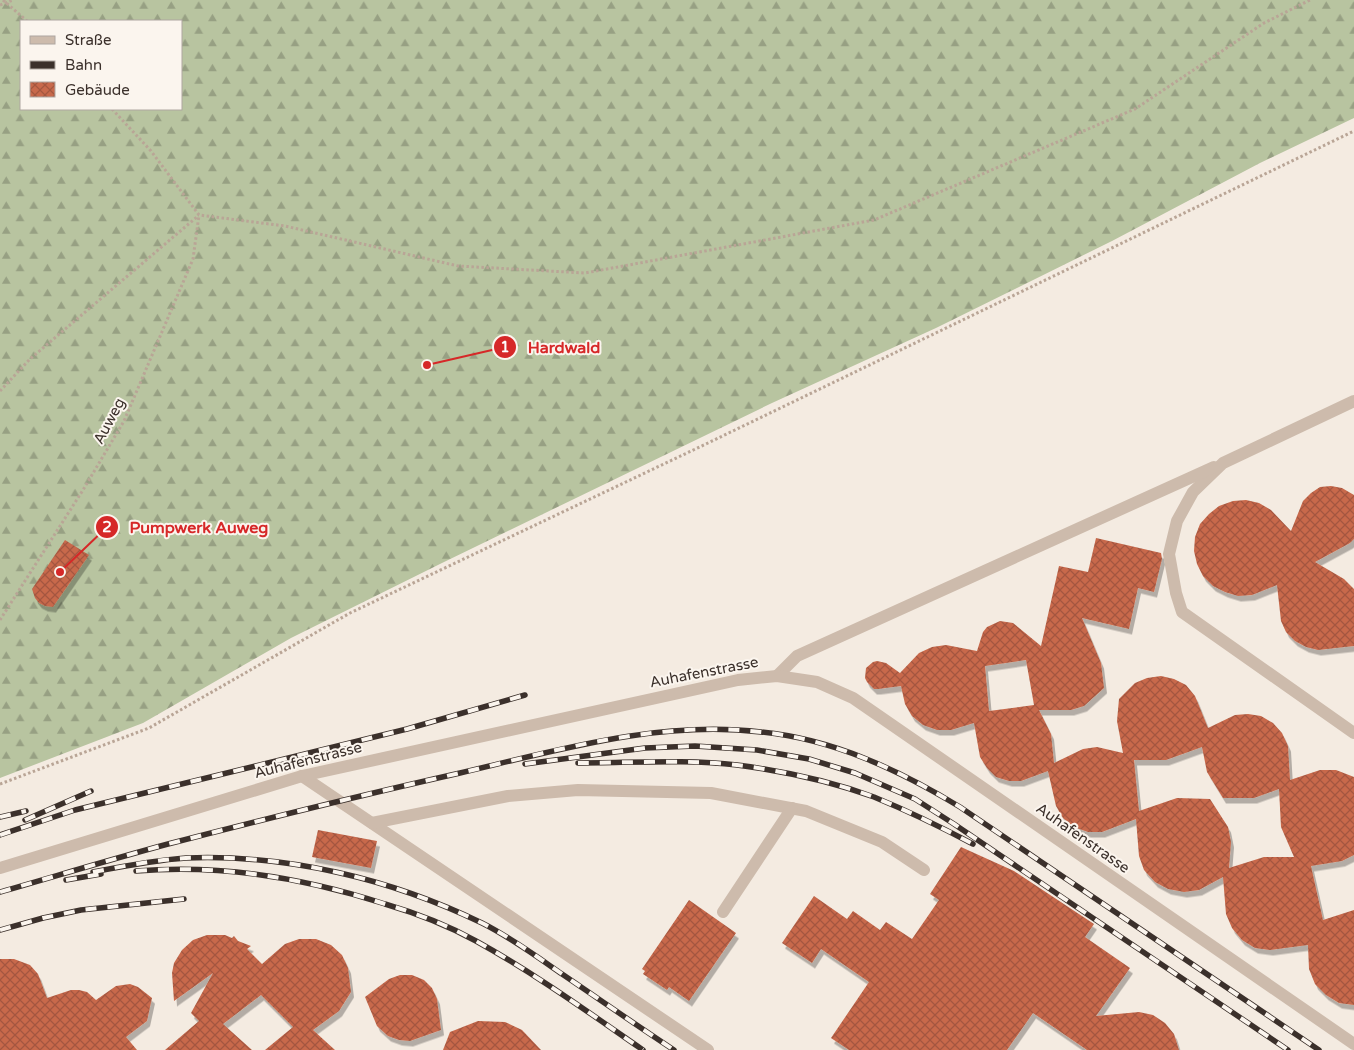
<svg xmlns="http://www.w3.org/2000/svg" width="1354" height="1050" viewBox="0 0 1354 1050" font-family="'Varela Round',sans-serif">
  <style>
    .forest { fill: url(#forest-firs); fill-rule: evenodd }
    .building { fill: url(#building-cross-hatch); fill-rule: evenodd; filter: url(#shadow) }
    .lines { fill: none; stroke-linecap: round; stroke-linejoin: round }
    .path { stroke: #b9a596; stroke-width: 3; stroke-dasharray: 2.5 2.5; stroke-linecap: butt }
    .lane { stroke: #cdbbac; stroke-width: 12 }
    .street { stroke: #cdbbac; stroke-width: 12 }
    .rail-casing { stroke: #3b302b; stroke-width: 5.5 }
    .rail { stroke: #fbf5ee; stroke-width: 4; stroke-dasharray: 11; stroke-linecap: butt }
    .labels { text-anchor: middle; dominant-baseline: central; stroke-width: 4; stroke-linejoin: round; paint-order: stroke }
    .street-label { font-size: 15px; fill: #3b302b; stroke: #fbf5ee }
    .leader { fill: none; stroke: #d62828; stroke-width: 2 }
    .callout-dot { fill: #d62828; stroke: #fbf5ee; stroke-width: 2 }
    .mark-label { font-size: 15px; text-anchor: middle; font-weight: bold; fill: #fff }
    .callout-label { font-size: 16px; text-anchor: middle; font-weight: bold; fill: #d62828; stroke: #fbf5ee; stroke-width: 4; stroke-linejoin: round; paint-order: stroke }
  </style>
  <defs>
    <pattern id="forest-firs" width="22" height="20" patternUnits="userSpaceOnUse" patternTransform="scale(1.25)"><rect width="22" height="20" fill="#b8c4a0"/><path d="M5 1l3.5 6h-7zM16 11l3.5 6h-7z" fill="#97a083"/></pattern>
    <pattern id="building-cross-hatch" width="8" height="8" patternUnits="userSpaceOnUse" patternTransform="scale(1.25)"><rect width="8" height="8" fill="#c8694b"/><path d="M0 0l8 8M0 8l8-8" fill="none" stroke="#a4573f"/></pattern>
    <filter id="shadow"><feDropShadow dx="3" dy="5.5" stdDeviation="0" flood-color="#0004"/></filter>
  </defs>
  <rect width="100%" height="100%" fill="#f4ebe1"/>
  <path class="forest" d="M 0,0 L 1354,0 L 1354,118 L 1260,163 L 1112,241 L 936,328 L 772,403 L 442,563 L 291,638 L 143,723 L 0,778 ZM 21,21 L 181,21 L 181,109 L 21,109 Z"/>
  <g class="building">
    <path d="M 1331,486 L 1342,488 L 1354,495 L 1354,539 L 1350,543 L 1315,562 L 1344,579 L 1354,589 L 1354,646 L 1318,650 L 1306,647 L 1295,641 L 1286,632 L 1281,621 L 1277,585 L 1252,595 L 1238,596 L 1225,592 L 1213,586 L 1203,576 L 1197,564 L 1194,551 L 1195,537 L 1200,524 L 1209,514 L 1219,506 L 1233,501 L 1246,500 L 1259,503 L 1271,510 L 1291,531 L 1303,501 L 1311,493 L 1320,487 Z"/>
    <path d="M 1096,538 L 1161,553 L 1162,559 L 1154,592 L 1138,588 L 1129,629 L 1082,618 L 1101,663 L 1104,688 L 1084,706 L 1071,710 L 1039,710 L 1051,734 L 1054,763 L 1083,749 L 1097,747 L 1123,753 L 1117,721 L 1119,699 L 1135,683 L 1147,678 L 1161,676 L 1174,679 L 1186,685 L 1195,696 L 1208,728 L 1235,715 L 1248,714 L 1261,716 L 1273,723 L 1282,733 L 1288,746 L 1290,780 L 1320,770 L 1336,770 L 1354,777 L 1354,855 L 1342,861 L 1311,866 L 1323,920 L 1354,910 L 1354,1005 L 1339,1003 L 1326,995 L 1315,984 L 1309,969 L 1308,945 L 1270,950 L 1255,948 L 1242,940 L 1232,928 L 1226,914 L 1223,877 L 1199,890 L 1184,892 L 1168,889 L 1155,882 L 1144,870 L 1139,856 L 1136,819 L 1102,832 L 1088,832 L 1074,827 L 1063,818 L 1056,806 L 1048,771 L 1021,781 L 1009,781 L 996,777 L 987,768 L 980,757 L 974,723 L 951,730 L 937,730 L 923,725 L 912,716 L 905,704 L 901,686 L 878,689 L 874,689 L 867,682 L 865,678 L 866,668 L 873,662 L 877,661 L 886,663 L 900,673 L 919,653 L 932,647 L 946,645 L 977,651 L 983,632 L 987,627 L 1000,621 L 1013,623 L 1041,646 L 1059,566 L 1088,572 ZM 1026,660 L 1034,705 L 989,711 L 985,666 ZM 1202,747 L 1207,772 L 1223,798 L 1254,798 L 1279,789 L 1281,827 L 1294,857 L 1264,857 L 1229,868 L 1231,842 L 1228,827 L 1210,799 L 1177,798 L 1139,811 L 1134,760 L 1166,760 Z"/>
    <path d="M 65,540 L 89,555 L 53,607 L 45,606 L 39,603 L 35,598 L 32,589 Z"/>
    <path d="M 318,830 L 377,841 L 371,868 L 312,857 Z"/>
    <path d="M 961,847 L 1014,871 L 1094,924 L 1085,937 L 1130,968 L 1096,1016 L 1139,1012 L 1153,1015 L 1165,1023 L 1174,1034 L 1179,1050 L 1087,1050 L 1033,1013 L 1007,1050 L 849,1050 L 831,1038 L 869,982 L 821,949 L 812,963 L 782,943 L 814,896 L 847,919 L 853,911 L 880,930 L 886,922 L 912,939 L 939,900 L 930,894 Z"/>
    <path d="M 689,900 L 736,933 L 689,1001 L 669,987 L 667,990 L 643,974 L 645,971 L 642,969 Z"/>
    <path d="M 207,935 L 225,935 L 232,938 L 234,936 L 238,941 L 251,946 L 247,949 L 262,964 L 285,944 L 299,939 L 316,939 L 331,945 L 342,955 L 348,968 L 351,992 L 339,1011 L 313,1030 L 335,1050 L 265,1050 L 293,1027 L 261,995 L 223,1024 L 252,1050 L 165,1050 L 199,1021 L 191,1013 L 213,973 L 174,1001 L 172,973 L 174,963 L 182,950 L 193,940 Z"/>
    <path d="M 0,959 L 14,959 L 30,965 L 38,974 L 47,998 L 71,990 L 79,990 L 87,992 L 96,1000 L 116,986 L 130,984 L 138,987 L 152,998 L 147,1021 L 126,1037 L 137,1050 L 0,1050 Z"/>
    <path d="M 400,975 L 412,975 L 424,980 L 432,988 L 437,999 L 441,1030 L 410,1041 L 399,1040 L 388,1036 L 377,1026 L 365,997 L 389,979 Z"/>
    <path d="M 478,1021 L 505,1022 L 522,1030 L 541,1050 L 443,1050 L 450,1032 Z"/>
  </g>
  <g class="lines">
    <g class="path">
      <path d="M 3,0 L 27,21"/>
      <path d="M 0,5 L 13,0"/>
      <path d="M 112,109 L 151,151 L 199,215 L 285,226 L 458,266 L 585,273 L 874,220 L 1135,109 L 1264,23 L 1310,0"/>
      <path d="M 0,391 L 30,359 L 198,216"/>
      <path d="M 0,620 L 83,490 L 124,421 L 193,259 L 199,215"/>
      <path d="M 0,784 L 149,728 L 350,613 L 708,443 L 1354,131"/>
    </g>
    <g class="lane">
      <path d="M 1354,401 L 1223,463 L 1193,492 L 1177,521 L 1169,554 L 1176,593 L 1182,612 L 1354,733"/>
      <path d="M 777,676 L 797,656 L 1214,467"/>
      <path d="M 302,776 L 708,1050"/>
      <path d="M 372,823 L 508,796 L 578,790 L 711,793 L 806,811 L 882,842 L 924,870"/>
      <path d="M 723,912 L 792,808"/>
    </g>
    <path class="street" d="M 0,868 L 302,776 L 738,680 L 777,676 L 817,682 L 853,698 L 1354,1044"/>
    <g class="rail-casing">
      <g id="rail">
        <path d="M 578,763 C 629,763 687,759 737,765 C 783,771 830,781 874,797 C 908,811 941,827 973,844"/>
        <path d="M 525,764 L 645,748 L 695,746 L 757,750 L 809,759 L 855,773 L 915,799 L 954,824 L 1288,1050"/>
        <path d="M 0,817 L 26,811"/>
        <path d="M 25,820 L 91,791"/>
        <path d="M 0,835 L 75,810 L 407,729 L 525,695"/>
        <path d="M 136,871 C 219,864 305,878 385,904 C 416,913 447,925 476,941 C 534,973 588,1012 643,1050"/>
        <path d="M 93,872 C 124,866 155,860 186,858 C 288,854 391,879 482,923 C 510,937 536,956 562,974 C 599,999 636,1025 674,1050"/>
        <path d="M 66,880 L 101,874"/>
        <path d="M 0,892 C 56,876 112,859 168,844 C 265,819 362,795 460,773 C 558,750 659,720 761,732 C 833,739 899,770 960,807 L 1319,1050"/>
        <path d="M 0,930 L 43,918 L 81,910 L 184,899"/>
      </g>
    </g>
    <use href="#rail" class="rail"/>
  </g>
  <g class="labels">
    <g class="street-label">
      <text transform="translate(109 421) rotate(-62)">Auweg</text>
      <text transform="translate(704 672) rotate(-11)">Auhafenstrasse</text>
      <text transform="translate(308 760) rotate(-14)">Auhafenstrasse</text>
      <text transform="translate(1083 838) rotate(35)">Auhafenstrasse</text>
    </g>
  </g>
  <path class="leader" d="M427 365L505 347M60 572L107 527"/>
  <g class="callout-dot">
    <circle cx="427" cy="365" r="5"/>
    <circle cx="60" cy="572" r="5"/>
    <circle cx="505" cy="347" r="12"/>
    <circle cx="107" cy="527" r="12"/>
  </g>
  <g class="mark-label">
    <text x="505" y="352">1</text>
    <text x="107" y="532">2</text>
  </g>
  <g class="callout-label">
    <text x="564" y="353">Hardwald</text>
    <text x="199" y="533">Pumpwerk Auweg</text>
  </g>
  <rect x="20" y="20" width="162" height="90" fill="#fbf5ee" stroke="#aea6a0"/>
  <rect x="30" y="36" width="25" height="8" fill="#cdbbac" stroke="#aea6a0"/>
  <text x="65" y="45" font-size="15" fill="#3b302b">Straße</text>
  <rect x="30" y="61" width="25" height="8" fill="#3b302b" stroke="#aea6a0"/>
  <text x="65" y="70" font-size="15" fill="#3b302b">Bahn</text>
  <rect x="30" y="82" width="25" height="15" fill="url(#building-cross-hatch)" stroke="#aea6a0"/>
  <text x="65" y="95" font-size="15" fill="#3b302b">Gebäude</text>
</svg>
